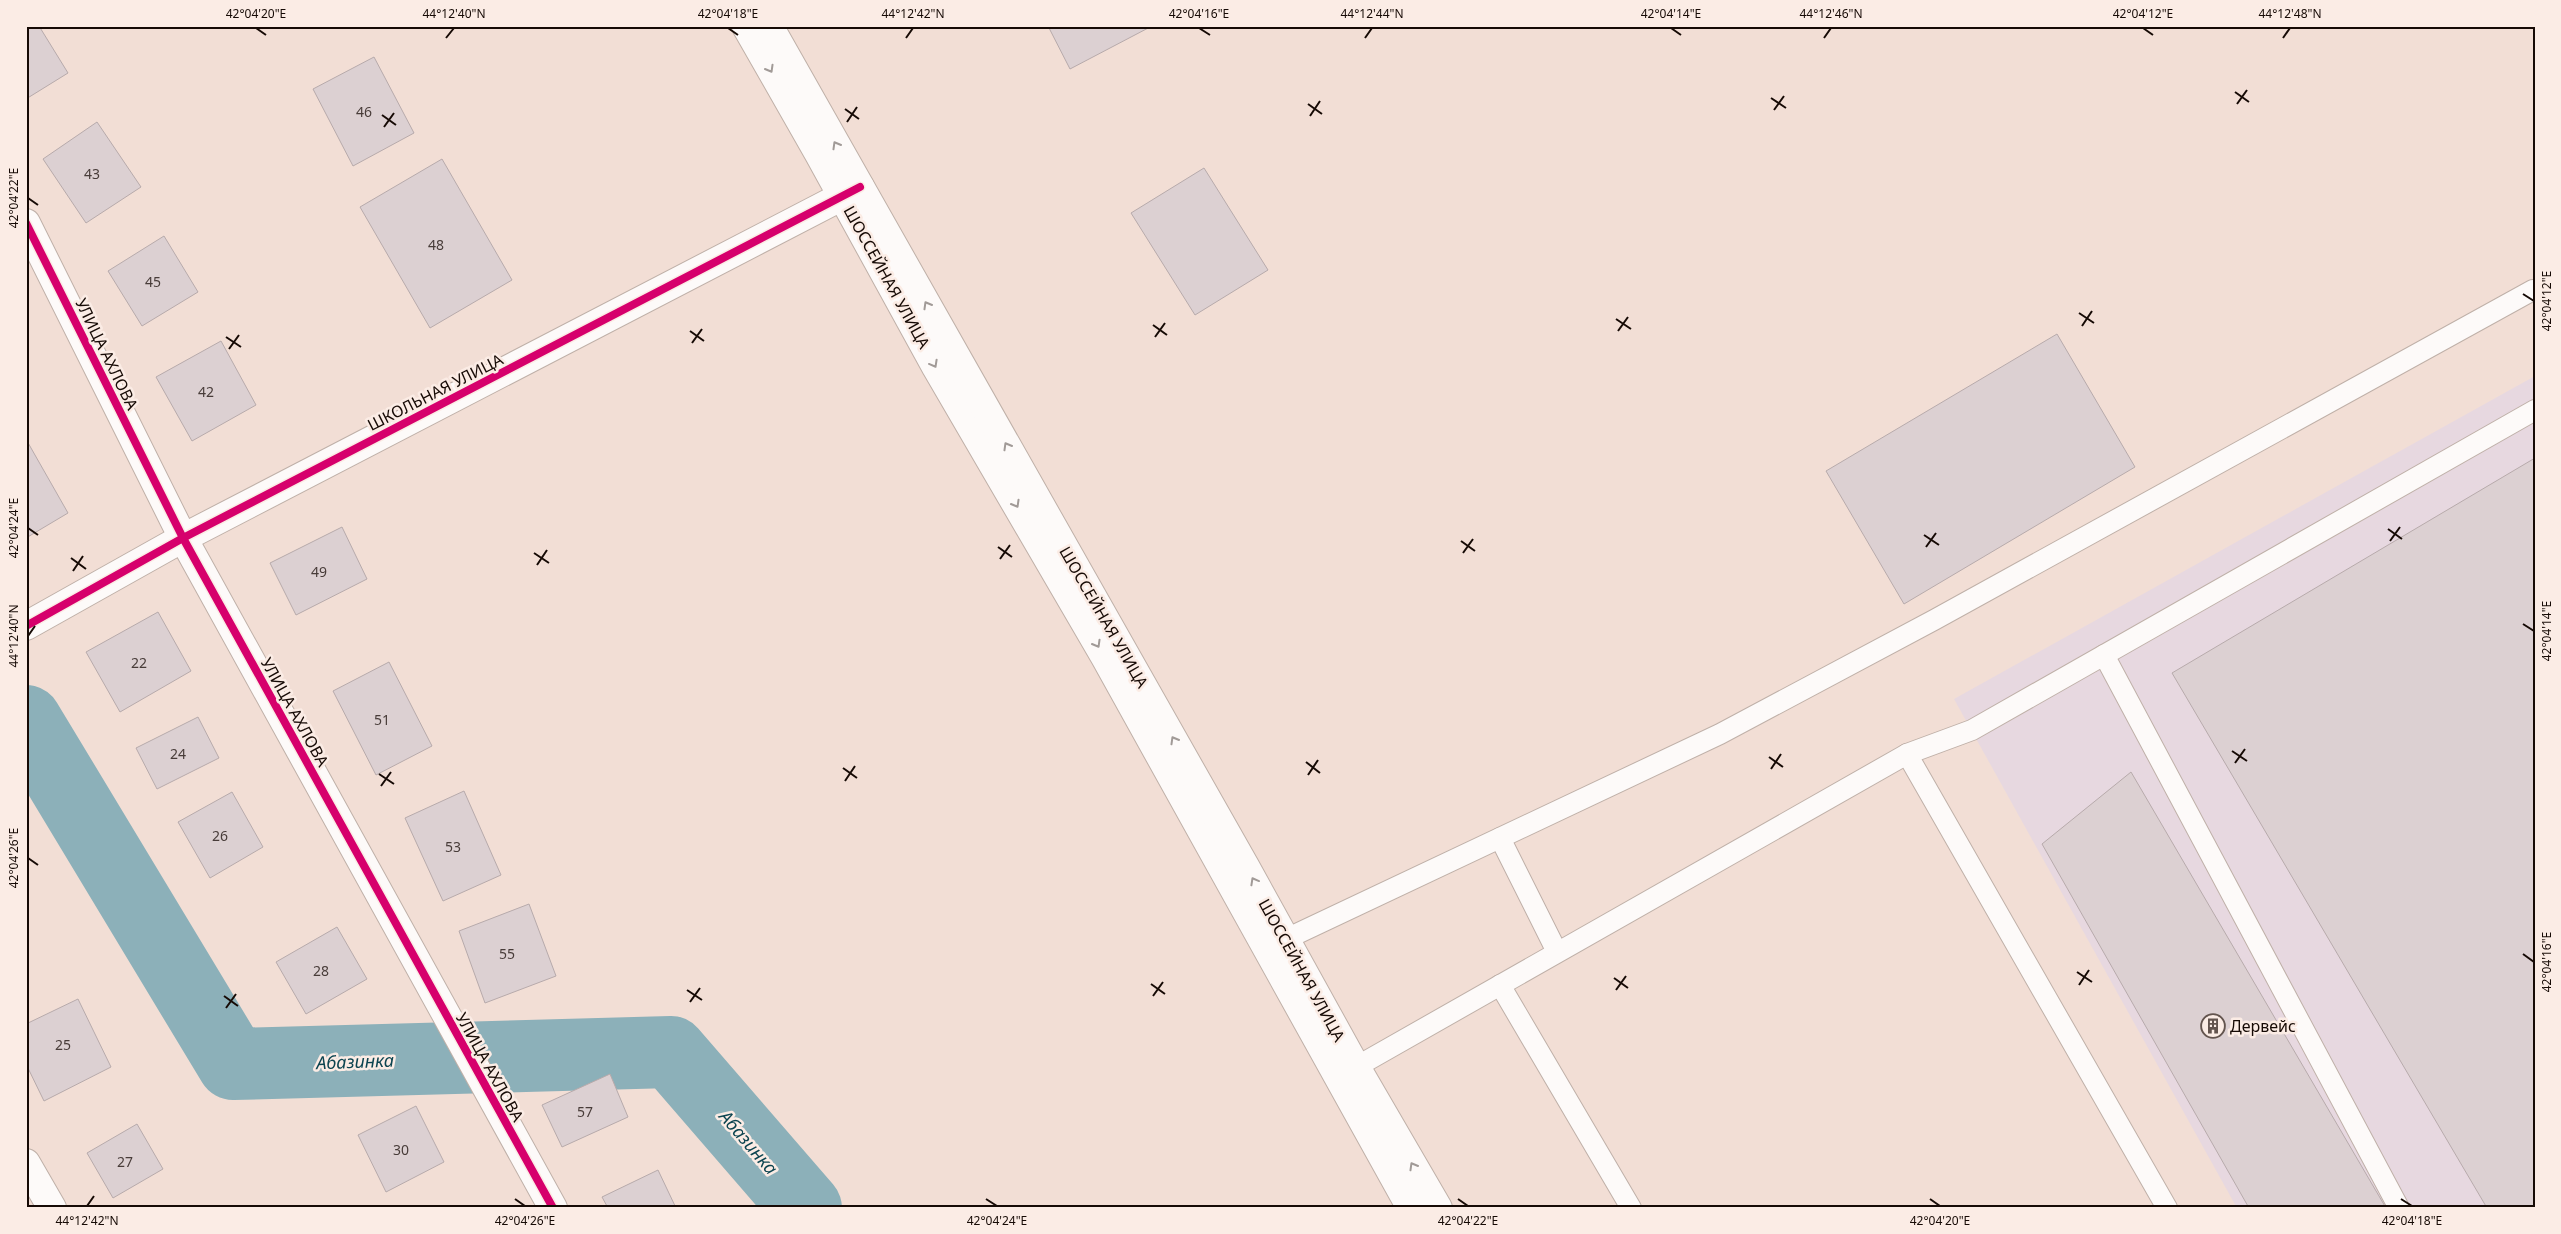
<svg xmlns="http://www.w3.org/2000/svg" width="2561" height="1234" viewBox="0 0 2561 1234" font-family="'Noto Sans',sans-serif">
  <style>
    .industrial { fill: #e7d8e0 }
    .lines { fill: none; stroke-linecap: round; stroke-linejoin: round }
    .river { stroke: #8cb0b9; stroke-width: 72 }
    .building { fill: #dcd0d2; stroke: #b7aaab }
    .service-casing { stroke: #bfb0a8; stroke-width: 22 }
    .minor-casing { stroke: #bfb0a8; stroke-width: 30 }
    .secondary-casing { stroke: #bfb0a8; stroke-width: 30 }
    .service { stroke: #fdfaf9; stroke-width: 20 }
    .minor { stroke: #fdfaf9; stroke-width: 28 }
    .secondary { stroke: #fdfaf9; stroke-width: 28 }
    .cycleway-casing { stroke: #fbece5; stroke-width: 11 }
    .cycleway { stroke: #d6006c; stroke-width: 8 }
    .oneway { stroke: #a19a97 }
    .ticks { fill: none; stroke: #160a05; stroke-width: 2 }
    .labels { text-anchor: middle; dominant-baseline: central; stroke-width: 5; stroke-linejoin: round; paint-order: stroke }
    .number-label { font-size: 14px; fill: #483c39 }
    .street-label { font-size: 16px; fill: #160a05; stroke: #fbece5 }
    .poi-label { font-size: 16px; fill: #160a05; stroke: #fbece5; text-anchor: start }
    .water-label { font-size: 18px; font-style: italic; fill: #0c4450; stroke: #fbece5 }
    .neatline { fill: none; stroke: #160a05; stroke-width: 2 }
    .ticks-label { font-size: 12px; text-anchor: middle; fill: #160a05 }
  </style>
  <rect width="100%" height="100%" fill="#f2ded5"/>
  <path class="industrial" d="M 2535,376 L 2535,1208 L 2237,1208 L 1954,699 Z"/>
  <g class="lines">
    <path class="river" d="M 26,721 L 233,1064 L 671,1052 L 806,1208"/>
  </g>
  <g class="building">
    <path d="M 26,26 L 39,26 L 68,73 L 26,99 Z"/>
    <path d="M 1048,26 L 1152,26 L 1070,69 Z"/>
    <path d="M 374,57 L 414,133 L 353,166 L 313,89 Z"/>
    <path d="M 97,122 L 141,187 L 86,223 L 43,159 Z"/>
    <path d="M 442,159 L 512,280 L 430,328 L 360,207 Z"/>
    <path d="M 1204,168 L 1268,270 L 1195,315 L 1131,213 Z"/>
    <path d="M 164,236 L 198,292 L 142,326 L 108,271 Z"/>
    <path d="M 2057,334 L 2135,467 L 1904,604 L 1826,471 Z"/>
    <path d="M 221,341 L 256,405 L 192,441 L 156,377 Z"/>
    <path d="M 27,441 L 68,513 L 26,538 L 26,442 Z"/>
    <path d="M 2535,458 L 2535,1208 L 2487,1208 L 2172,673 Z"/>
    <path d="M 342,527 L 367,579 L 296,615 L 270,563 Z"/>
    <path d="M 158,612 L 191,671 L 120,712 L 86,652 Z"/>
    <path d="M 389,662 L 432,746 L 376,775 L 333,691 Z"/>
    <path d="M 198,717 L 219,758 L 157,789 L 136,748 Z"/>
    <path d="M 2131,772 L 2386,1208 L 2249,1208 L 2042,844 Z"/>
    <path d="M 464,791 L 501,875 L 443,901 L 405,818 Z"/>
    <path d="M 232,792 L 263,847 L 210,878 L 178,822 Z"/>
    <path d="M 529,904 L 556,976 L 485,1003 L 459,931 Z"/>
    <path d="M 337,927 L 367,979 L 306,1014 L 276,962 Z"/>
    <path d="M 78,999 L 111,1067 L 44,1101 L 26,1064 L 26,1024 Z"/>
    <path d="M 610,1074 L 628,1117 L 562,1147 L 542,1105 Z"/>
    <path d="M 416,1106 L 444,1162 L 386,1192 L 358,1135 Z"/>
    <path d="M 137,1124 L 163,1169 L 113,1198 L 87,1153 Z"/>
    <path d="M 658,1170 L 676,1208 L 608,1208 L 602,1197 Z"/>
  </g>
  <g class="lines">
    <g class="service-casing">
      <g id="service">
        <path d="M 2104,655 L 2399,1208"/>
        <path d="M 1907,754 L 2167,1208"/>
        <path d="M 1500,838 L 1557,952"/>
        <path d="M 1286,939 L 1720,734 L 1934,620 L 2533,290"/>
        <path d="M 1500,985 L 1631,1208"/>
        <path d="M 1356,1067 L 1907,754 L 1972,730 L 2535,410"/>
      </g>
    </g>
    <g class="minor-casing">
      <g id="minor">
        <path d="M 26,223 L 183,538 L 553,1208"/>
        <path d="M 26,626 L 183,538 L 860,187"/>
        <path d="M 26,1163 L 52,1208"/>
      </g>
    </g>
    <g class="secondary-casing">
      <g id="secondary">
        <path d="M 746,26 L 819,154 L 936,367 L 1105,657 L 1411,1208"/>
        <path d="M 769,26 L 1246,868 L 1356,1067 L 1438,1208"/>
      </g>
    </g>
    <use href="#service" class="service"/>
    <use href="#minor" class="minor"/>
    <use href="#secondary" class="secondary"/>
    <g class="cycleway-casing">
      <g id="cycleway">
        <path d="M 26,223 L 183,538 L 553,1208"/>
        <path d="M 26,626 L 183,538 L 860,187"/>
      </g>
    </g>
    <use href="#cycleway" class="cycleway"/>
  </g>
  <defs><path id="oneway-chevron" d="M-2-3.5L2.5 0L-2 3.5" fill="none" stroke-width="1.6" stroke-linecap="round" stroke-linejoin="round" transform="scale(1.25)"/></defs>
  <g class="oneway">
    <use href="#oneway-chevron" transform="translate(770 69) rotate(60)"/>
    <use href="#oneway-chevron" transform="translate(836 145) rotate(-120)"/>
    <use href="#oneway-chevron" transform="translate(927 305) rotate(-120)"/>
    <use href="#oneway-chevron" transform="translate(934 364) rotate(61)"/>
    <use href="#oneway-chevron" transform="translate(1007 446) rotate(-120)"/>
    <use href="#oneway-chevron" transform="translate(1016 504) rotate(60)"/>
    <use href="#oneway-chevron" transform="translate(1097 644) rotate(60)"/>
    <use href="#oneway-chevron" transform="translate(1174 740) rotate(-120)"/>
    <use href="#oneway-chevron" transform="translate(1254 881) rotate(-119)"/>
    <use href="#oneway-chevron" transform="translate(1413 1166) rotate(-120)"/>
  </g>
  <path class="ticks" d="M 256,28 L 266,35M 728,28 L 738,35M 1199,28 L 1210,35M 1671,28 L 1681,35M 2143,28 L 2153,35M 446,38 L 454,28M 906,38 L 913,28M 1365,38 L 1372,28M 1824,38 L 1831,28M 2283,38 L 2290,28M 2235,92 L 2249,102M 1771,98 L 1786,108M 1308,104 L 1322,114M 2237,104 L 2247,90M 845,109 L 859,119M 1774,110 L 1784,96M 382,115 L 396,125M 1310,116 L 1320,101M 847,122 L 857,107M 384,127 L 394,113M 28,198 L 38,205M 2523,294 L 2534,301M 2079,313 L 2094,323M 1616,319 L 1631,329M 1153,325 L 1167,335M 2082,326 L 2092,311M 690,331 L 704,341M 1618,331 L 1628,317M 226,337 L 241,347M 1155,337 L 1165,323M 692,343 L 702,329M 229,349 L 239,335M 28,528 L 38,535M 2388,529 L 2402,539M 1924,535 L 1939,545M 1461,541 L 1475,551M 2390,541 L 2400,527M 998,547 L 1012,557M 1926,547 L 1936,533M 534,553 L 549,563M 1463,553 L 1473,539M 71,558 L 86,569M 1000,559 L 1010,545M 537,565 L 547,550M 73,571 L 83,556M 2523,624 L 2534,631M 28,636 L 35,626M 2232,751 L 2247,761M 1769,757 L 1783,767M 1306,762 L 1320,773M 2235,763 L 2245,749M 843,768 L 857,778M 1771,769 L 1781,754M 379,774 L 394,784M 1308,775 L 1318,760M 845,781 L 855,766M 381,786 L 391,772M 28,858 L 38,865M 2523,954 L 2534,962M 2077,972 L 2092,982M 1614,978 L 1628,988M 1151,984 L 1165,994M 2079,985 L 2089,970M 687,990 L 702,1000M 1616,990 L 1626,976M 224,996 L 238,1006M 1153,996 L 1163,982M 690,1002 L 700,988M 226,1008 L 236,994M 515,1199 L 525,1206M 986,1199 L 997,1206M 1458,1199 L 1468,1206M 1930,1199 L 1940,1206M 2401,1199 L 2412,1206M 87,1206 L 94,1196"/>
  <defs>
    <g id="building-ring" transform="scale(1.25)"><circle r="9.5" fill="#fbece5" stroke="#63544e" stroke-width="1.5"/><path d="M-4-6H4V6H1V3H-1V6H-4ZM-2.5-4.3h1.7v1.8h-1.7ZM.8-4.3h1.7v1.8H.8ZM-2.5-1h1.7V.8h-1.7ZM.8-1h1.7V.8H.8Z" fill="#63544e"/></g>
  </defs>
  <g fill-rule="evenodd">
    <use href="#building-ring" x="2213" y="1026"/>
  </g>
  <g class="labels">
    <g class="number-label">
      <text x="364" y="111">46</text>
      <text x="92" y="173">43</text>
      <text x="436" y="244">48</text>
      <text x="153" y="281">45</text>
      <text x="206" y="391">42</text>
      <text x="319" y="571">49</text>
      <text x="139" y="662">22</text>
      <text x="382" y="719">51</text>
      <text x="178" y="753">24</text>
      <text x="220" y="835">26</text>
      <text x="453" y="846">53</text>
      <text x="507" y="953">55</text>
      <text x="321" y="970">28</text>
      <text x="63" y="1044">25</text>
      <text x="585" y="1111">57</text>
      <text x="401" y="1149">30</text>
      <text x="125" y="1161">27</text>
    </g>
    <g class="street-label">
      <text transform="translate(887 277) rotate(61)">ШОССЕЙНАЯ УЛИЦА</text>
      <text transform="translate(107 354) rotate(64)">УЛИЦА АХЛОВА</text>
      <text transform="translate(435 392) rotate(-27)">ШКОЛЬНАЯ УЛИЦА</text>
      <text transform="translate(1104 617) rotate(60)">ШОССЕЙНАЯ УЛИЦА</text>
      <text transform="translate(295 712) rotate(61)">УЛИЦА АХЛОВА</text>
      <text transform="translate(1302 970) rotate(61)">ШОССЕЙНАЯ УЛИЦА</text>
      <text transform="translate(490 1067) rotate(61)">УЛИЦА АХЛОВА</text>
    </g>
    <g class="poi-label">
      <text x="2230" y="1026">Дервейс</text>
    </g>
    <g class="water-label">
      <text transform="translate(355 1061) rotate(-2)">Абазинка</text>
      <text transform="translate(749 1142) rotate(49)">Абазинка</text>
    </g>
  </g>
  <rect width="2561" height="1234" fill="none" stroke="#fbece5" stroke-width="55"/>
  <rect x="28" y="28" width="2506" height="1178" class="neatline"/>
  <g class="ticks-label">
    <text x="256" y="18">42°04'20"E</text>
    <text x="454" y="18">44°12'40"N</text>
    <text x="728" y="18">42°04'18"E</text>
    <text x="913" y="18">44°12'42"N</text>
    <text x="1199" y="18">42°04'16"E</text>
    <text x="1372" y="18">44°12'44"N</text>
    <text x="1671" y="18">42°04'14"E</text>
    <text x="1831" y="18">44°12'46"N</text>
    <text x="2143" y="18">42°04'12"E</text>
    <text x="2290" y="18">44°12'48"N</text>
    <text transform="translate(14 198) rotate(-90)" y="4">42°04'22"E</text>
    <text transform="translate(2547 301) rotate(-90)" y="4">42°04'12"E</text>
    <text transform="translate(14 528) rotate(-90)" y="4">42°04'24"E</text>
    <text transform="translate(2547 631) rotate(-90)" y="4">42°04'14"E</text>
    <text transform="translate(14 636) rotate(-90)" y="4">44°12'40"N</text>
    <text transform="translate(14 858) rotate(-90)" y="4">42°04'26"E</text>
    <text transform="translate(2547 962) rotate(-90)" y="4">42°04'16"E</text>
    <text x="87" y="1225">44°12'42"N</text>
    <text x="525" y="1225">42°04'26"E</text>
    <text x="997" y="1225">42°04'24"E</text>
    <text x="1468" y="1225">42°04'22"E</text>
    <text x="1940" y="1225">42°04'20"E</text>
    <text x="2412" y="1225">42°04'18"E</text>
  </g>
</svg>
